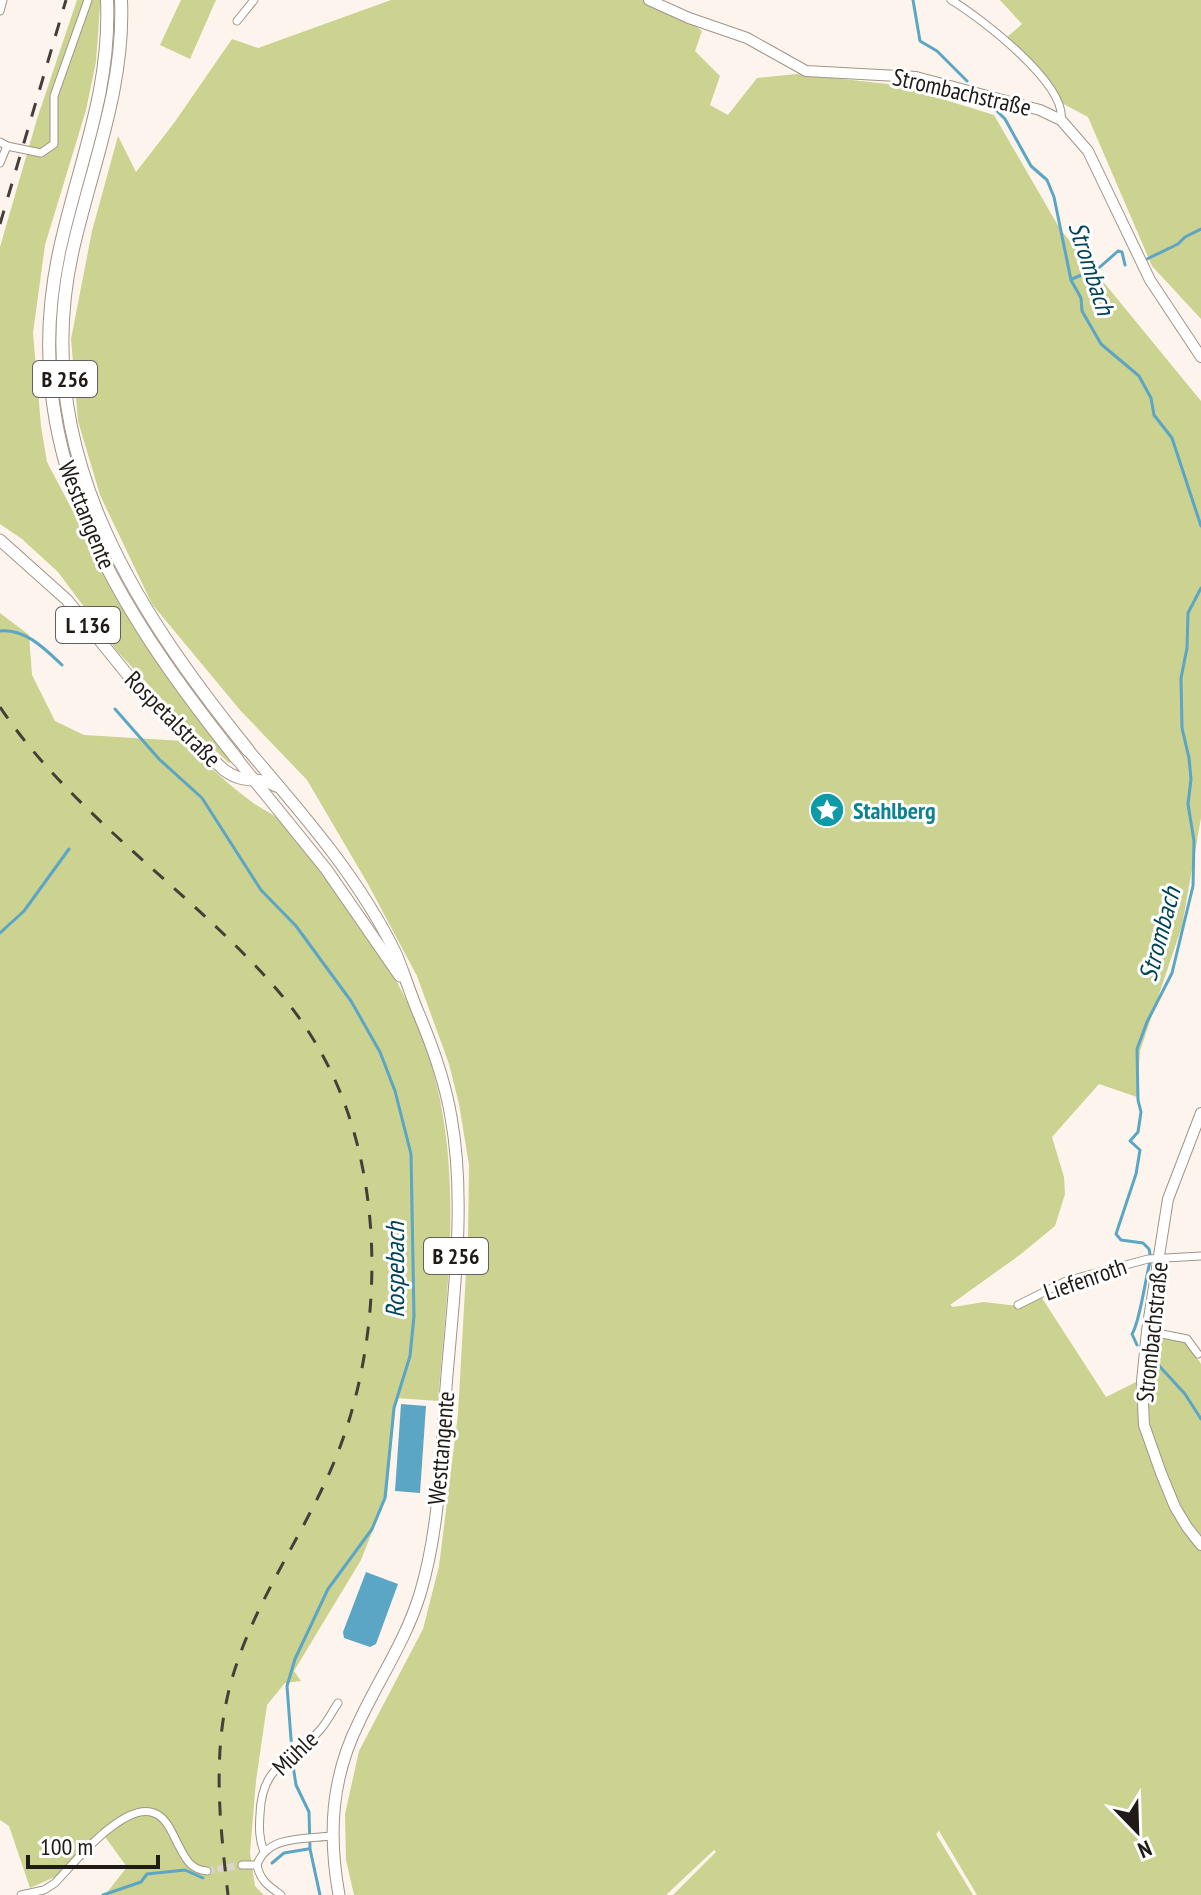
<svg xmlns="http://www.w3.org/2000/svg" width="1201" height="1895" viewBox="0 0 1201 1895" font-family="'PT Sans Narrow',sans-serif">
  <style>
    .green { fill: #ccd290 }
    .water { fill: #5ba5c5 }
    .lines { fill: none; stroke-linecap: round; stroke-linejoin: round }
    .stream { stroke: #5ba5c5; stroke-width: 3 }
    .minor-tunnel { stroke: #dcd4cd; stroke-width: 7; stroke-dasharray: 7 3.5; stroke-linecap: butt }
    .minor-casing { stroke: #a09487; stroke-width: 9 }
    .secondary-casing { stroke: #a09487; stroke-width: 12 }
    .primary-casing { stroke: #a09487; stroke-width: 13 }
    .trunk-casing { stroke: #a09487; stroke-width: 14 }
    .minor { stroke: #fff; stroke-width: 7 }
    .secondary { stroke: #fff; stroke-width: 10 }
    .primary { stroke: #fff; stroke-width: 11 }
    .trunk { stroke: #fff; stroke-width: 12 }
    .rail { stroke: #443f39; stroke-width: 3; stroke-dasharray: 14 14; stroke-linecap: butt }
    .labels { text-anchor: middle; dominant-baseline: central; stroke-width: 6; stroke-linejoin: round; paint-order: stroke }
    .shield { fill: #fff; stroke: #635f5c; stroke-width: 2 }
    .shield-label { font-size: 22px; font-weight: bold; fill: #201b16 }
    .street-label { font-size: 24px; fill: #201b16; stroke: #fff }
    .culture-label { font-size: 24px; font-weight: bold; fill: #0d838f; stroke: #fff; text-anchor: start }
    .water-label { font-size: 26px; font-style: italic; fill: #00445b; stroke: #fff }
  </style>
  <rect width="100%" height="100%" fill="#fdf5ed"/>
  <g class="green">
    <path d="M 77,0 L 100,0 L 100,7 L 96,62 L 86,110 L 45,245 L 33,333 L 41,426 L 47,462 L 77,519 L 93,557 L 117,599 L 186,702 L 233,761 L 229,763 L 174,712 L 117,651 L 58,572 L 22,539 L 0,524 L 0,247 L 37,119 Z"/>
    <path d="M 181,0 L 216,0 L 190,59 L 160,45 Z"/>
    <path d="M 391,0 L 661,0 L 702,31 L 695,51 L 720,76 L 710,105 L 728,115 L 757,78 L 797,74 L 897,85 L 994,115 L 1060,229 L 1201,401 L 1201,818 L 1182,926 L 1140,1051 L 1137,1097 L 1099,1084 L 1052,1137 L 1064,1177 L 1065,1194 L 1055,1226 L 1021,1254 L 950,1305 L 953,1307 L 984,1302 L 1019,1306 L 1040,1295 L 1106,1397 L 1136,1382 L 1139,1424 L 1158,1474 L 1183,1531 L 1201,1549 L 1201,1895 L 977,1895 L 939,1831 L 936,1834 L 973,1895 L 673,1895 L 716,1852 L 714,1850 L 666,1895 L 354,1895 L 346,1860 L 345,1814 L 359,1751 L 423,1629 L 439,1566 L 458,1414 L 468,1237 L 469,1165 L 459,1104 L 449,1064 L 417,976 L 368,884 L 307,780 L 240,710 L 152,604 L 100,495 L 78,421 L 71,339 L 92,231 L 118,136 L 136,172 L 174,123 L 232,39 L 258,48 Z"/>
    <path d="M 1000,0 L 1201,0 L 1201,319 L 1152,266 L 1088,117 L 1058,101 L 1006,38 L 1022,24 Z"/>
    <path d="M 0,613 L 29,635 L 32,675 L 55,721 L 84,735 L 184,741 C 205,763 227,784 252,802 C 263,810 274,814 284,823 C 329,882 380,942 411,1010 C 469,1137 449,1267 438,1401 L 396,1398 L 387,1495 L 361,1560 L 294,1671 L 301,1681 L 285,1683 L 267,1705 L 256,1781 L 250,1853 L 255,1886 L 264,1895 L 105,1895 L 127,1867 L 100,1830 L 57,1876 L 30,1888 L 9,1826 L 0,1820 Z"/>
    <path d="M 1152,1333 L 1186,1340 L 1201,1364 L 1201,1537 L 1191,1527 L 1165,1472 L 1150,1427 L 1147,1375 Z"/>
  </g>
  <g class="water">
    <path d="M 401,1404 L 426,1406 L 420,1493 L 395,1491 Z"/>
    <path d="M 366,1572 L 398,1584 L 376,1644 L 370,1647 L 344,1638 L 343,1632 Z"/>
  </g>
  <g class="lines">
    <g class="stream">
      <path d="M 913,0 L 920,41 L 937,51 L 967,81"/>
      <path d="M 991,105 L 1005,119 L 1031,166 L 1047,180 L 1054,197 L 1071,280 L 1081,298 L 1082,311 L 1101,344 L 1139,376 L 1151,398 L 1154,415 L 1172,438 L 1201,526"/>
      <path d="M 1147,259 L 1178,244 L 1185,237 L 1201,229"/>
      <path d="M 1072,279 L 1100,267 L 1118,251 L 1122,252 L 1125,265"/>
      <path d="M 0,631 C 26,629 44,648 62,665"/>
      <path d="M 115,709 L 159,759 L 202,798 L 261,890 L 296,926 L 351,1001 L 380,1052 L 395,1091 L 411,1154 L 414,1316 L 410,1356 L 394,1408 L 385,1498 L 372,1529 L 328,1589 L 295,1659 L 287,1686 L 292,1752"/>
      <path d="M 0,933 L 24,911 L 69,849"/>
      <path d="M 1150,1254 L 1149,1249 L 1143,1243 L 1121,1240 L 1116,1234 L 1136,1174 L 1140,1150 L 1130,1141 L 1138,1132 L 1141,1112 L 1138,1100 L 1137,1049 L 1147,1022 L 1172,973 L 1193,886 L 1194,841 L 1188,804 L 1191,779 L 1189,758 L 1182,728 L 1181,678 L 1187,648 L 1188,613 L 1201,588"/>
      <path d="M 1137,1345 L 1132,1334 C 1140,1322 1145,1280 1150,1262"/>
      <path d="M 1151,1357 L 1185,1394 L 1201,1419"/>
      <path d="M 292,1759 L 296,1785 L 309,1812 L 310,1849 L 320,1895"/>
      <path d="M 272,1863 L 284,1853 L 308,1849"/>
      <path d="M 103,1895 L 141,1882 L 147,1874 L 185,1870 L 203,1878"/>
    </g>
    <path class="minor-tunnel" d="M 207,1871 L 242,1865"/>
    <g class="minor-casing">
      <g id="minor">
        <path d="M 951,0 C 981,18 1067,84 1061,120"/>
        <path d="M 0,11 L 3,0"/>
        <path d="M 237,21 L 254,0"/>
        <path d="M 0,142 L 7,146 L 0,163"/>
        <path d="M 7,146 L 41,153 L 54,144 L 54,96 L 88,0"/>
        <path d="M 1018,1305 L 1066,1281 L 1148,1259 L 1201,1256"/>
        <path d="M 1147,1331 L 1187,1339 L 1198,1354"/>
        <path d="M 264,1852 C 259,1839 259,1828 260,1814 C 262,1763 291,1763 320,1730 C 327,1722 332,1712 338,1703"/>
        <path d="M 242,1865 L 257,1865"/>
        <path d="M 21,1895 L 44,1890 L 55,1883 C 74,1863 124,1801 154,1813 C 168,1818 173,1836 180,1848 C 186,1860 192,1870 207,1871"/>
        <path d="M 281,1895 C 269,1886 260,1881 257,1865 C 267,1835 306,1839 332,1836"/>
      </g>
    </g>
    <g class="secondary-casing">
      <g id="secondary">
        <path d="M 649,0 L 689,18 L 747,38 L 806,71 L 916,77 L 1040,110 L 1061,120 L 1088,151 L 1150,280 L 1201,357"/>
        <path d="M 1201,1113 L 1168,1199 L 1147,1331 L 1142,1381 L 1144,1425 L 1161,1473 L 1175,1507 L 1187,1527 L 1201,1545"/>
      </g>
    </g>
    <g class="primary-casing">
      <g id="primary">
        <path d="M 0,540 L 67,600 L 144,695 L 224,770 C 246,786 257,775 276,786"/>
        <path d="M 248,750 C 302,813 360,879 396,954 C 404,973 410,993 418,1012 C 432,1045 445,1081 451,1117 C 466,1199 454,1292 447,1375 C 441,1447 441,1525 420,1594 C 406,1640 379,1679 359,1722 C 331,1778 328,1834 339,1895"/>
        <path d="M 237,759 L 326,869 L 400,976"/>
      </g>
    </g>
    <g class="trunk-casing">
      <g id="trunk">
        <path d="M 107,0 C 111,91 79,162 60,248 C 15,451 116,607 237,759"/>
        <path d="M 121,0 C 125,86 92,166 73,249 C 28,445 131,605 248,750"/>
      </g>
    </g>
    <use href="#minor" class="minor"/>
    <use href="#secondary" class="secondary"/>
    <use href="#primary" class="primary"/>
    <use href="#trunk" class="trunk"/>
    <g class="rail">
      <path d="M 0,224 L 66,0"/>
      <path d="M 0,707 C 53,787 139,855 209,920 C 250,959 291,999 319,1049 C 390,1171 386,1349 328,1476 C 296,1547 250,1610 230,1686 C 212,1755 220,1825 228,1895"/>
    </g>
  </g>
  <defs>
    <g id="sight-disc" transform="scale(1.8)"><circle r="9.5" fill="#0f9aa8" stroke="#fff"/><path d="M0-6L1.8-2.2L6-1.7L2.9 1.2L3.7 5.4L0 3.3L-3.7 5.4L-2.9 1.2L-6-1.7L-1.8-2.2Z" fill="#fff"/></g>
  </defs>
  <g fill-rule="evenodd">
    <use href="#sight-disc" x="827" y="810"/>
  </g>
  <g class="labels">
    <g class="shield">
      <rect x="33" y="361" width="64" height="36" rx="6"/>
      <rect x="56" y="607" width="64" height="36" rx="6"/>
      <rect x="424" y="1238" width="64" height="36" rx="6"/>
    </g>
    <g class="shield-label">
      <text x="65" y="379">B 256</text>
      <text x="88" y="625">L 136</text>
      <text x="456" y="1256">B 256</text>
    </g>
    <g class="street-label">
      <text transform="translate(962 92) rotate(13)">Strombachstraße</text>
      <text transform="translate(87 515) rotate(68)">Westtangente</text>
      <text transform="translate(173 719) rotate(45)">Rospetalstraße</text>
      <text transform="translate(1085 1279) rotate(-19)">Liefenroth</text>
      <text transform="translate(1152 1332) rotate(-84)">Strombachstraße</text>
      <text transform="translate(441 1448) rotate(-85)">Westtangente</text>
      <text transform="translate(295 1753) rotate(-44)">Mühle</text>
    </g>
    <g class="culture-label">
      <text x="853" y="810">Stahlberg</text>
    </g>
    <g class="water-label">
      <text transform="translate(1092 268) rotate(72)">Strombach</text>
      <text transform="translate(1159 934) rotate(-75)">Strombach</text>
      <text transform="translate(394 1270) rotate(-90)">Rospebach</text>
    </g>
  </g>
  <g transform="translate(1137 1831) rotate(157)" stroke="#ffffff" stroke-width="6" paint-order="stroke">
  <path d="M0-6L14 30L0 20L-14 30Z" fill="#201b16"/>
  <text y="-12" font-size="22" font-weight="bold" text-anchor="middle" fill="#201b16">N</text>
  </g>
  <path d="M28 1855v12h130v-12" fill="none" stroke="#201b16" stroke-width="4"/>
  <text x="40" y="1855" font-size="24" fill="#201b16" stroke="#ffffff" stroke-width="6" paint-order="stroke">100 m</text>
</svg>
